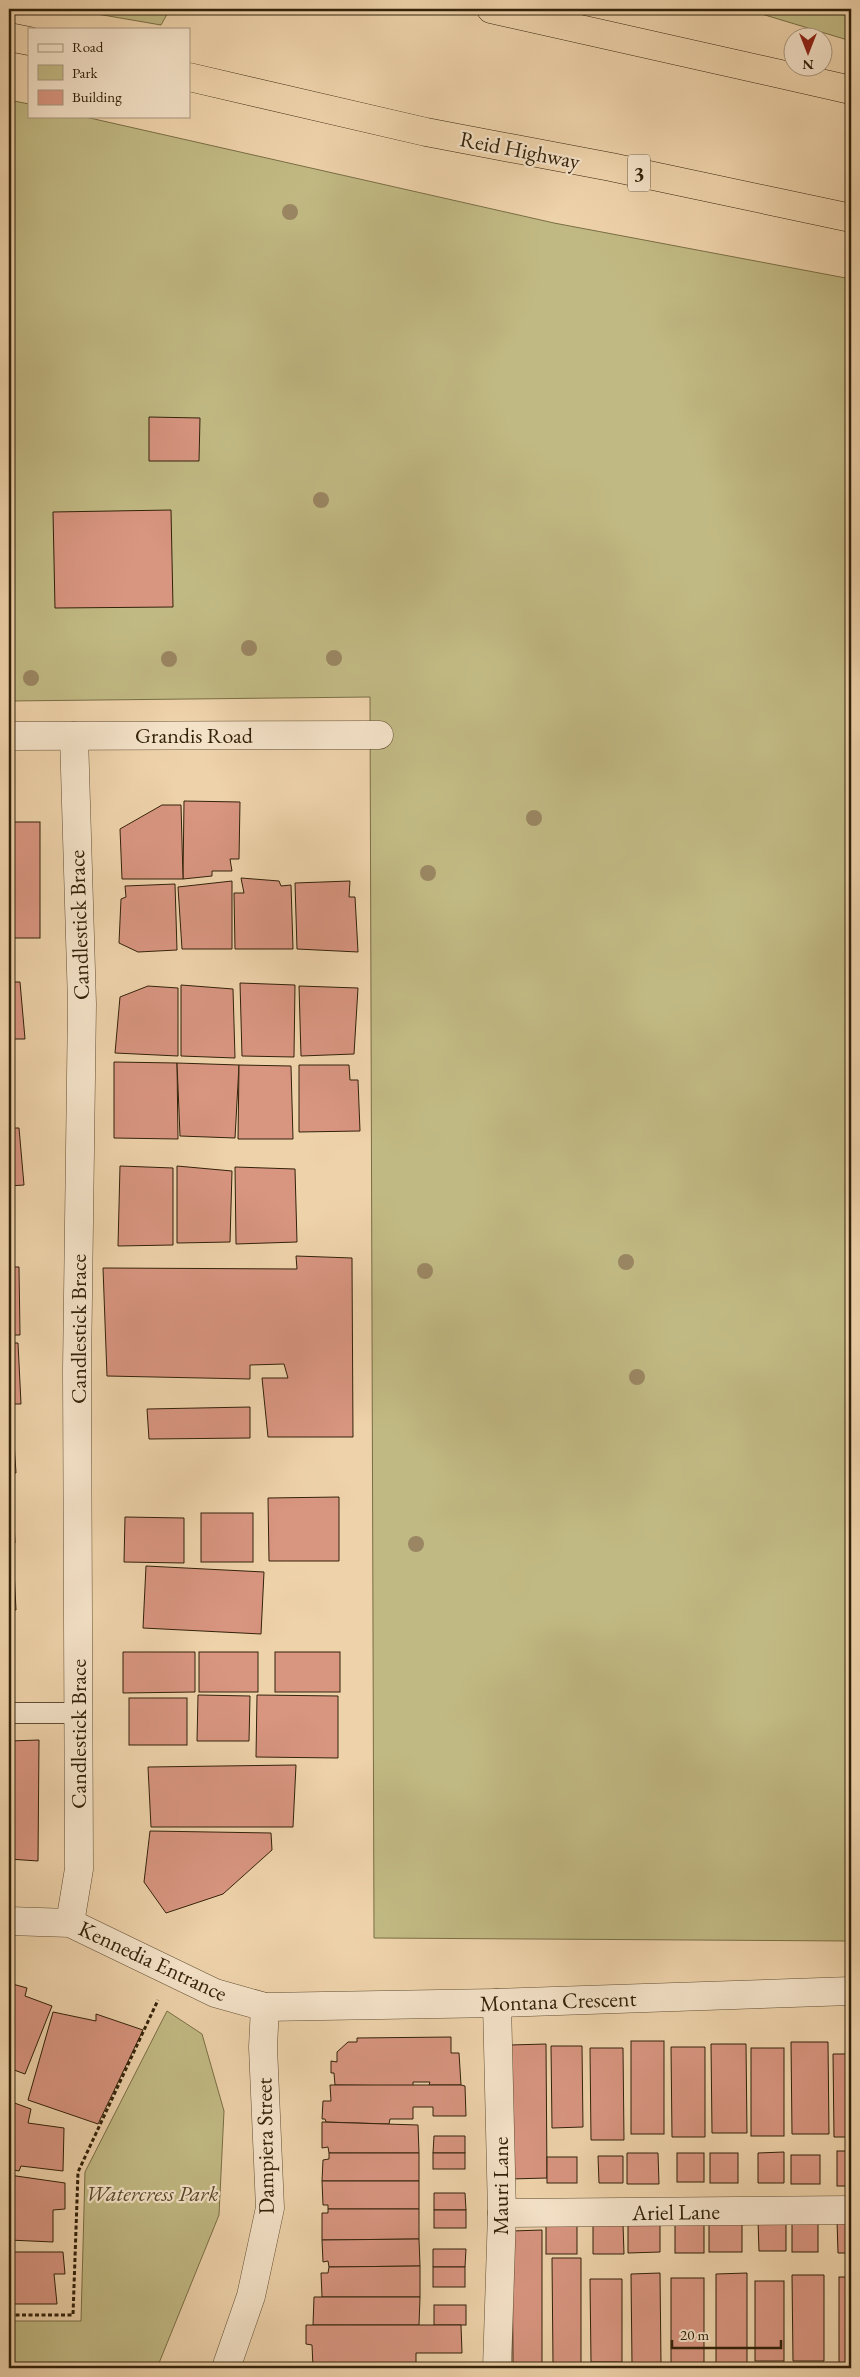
<svg xmlns="http://www.w3.org/2000/svg" width="860" height="2377" viewBox="0 0 860 2377" font-family="'EB Garamond',serif">
  <style>
    .green { fill: #c1b983; stroke: #7a6e46 }
    .building { fill: #d89580; stroke: #33220a }
    .lines { fill: none; stroke-linecap: round; stroke-linejoin: round }
    .service-casing { stroke: #624e32; stroke-width: 22 }
    .minor-casing { stroke: #624e32; stroke-width: 29 }
    .trunk-casing { stroke: #33220a; stroke-width: 29 }
    .path { stroke: #33220a; stroke-width: 3; stroke-dasharray: 4 2.5; stroke-linecap: butt }
    .service { stroke: #f4e2c8; stroke-width: 20 }
    .minor { stroke: #f4e2c8; stroke-width: 28 }
    .trunk { stroke: #eed2aa; stroke-width: 28 }
    .tree { fill: #9a8662 }
    .labels { text-anchor: middle; dominant-baseline: central; stroke-width: 4.5; stroke-linejoin: round; paint-order: stroke }
    .shield { fill: #f4e2c8; stroke: #6d5c43; stroke-width: 1 }
    .shield-label { font-size: 21px; font-weight: bold; fill: #33220a }
    .street-label { font-size: 22px; fill: #33220a; stroke: #f4e2c8 }
    .park-label { font-size: 22px; font-style: italic; fill: #564828; stroke: #f4e2c8 }
  </style>
  <rect width="100%" height="100%" fill="#eed2aa"/>
  <filter id="stains"><feTurbulence type="fractalNoise" baseFrequency=".004" numOctaves="4"/><feColorMatrix values="0 0 0 0 .2 0 0 0 0 .09 0 0 0 0 .02 0 0 0 .5 -.17"/></filter>
  <radialGradient id="worn" r=".72"><stop offset=".6" stop-color="#630" stop-opacity="0"/><stop offset="1" stop-color="#630" stop-opacity=".3"/></radialGradient>
  <g class="green">
    <path d="M 68,9 L 170,9 L 161,25 Z"/>
    <path d="M 745,9 L 851,9 L 851,41 Z"/>
    <path d="M 9,100 L 29,104 L 29,116 L 81,116 L 554,223 L 851,279 L 851,1941 L 374,1938 L 370,697 L 9,701 Z"/>
    <path d="M 167,2011 L 202,2034 L 224,2111 L 219,2215 L 157,2368 L 9,2368 L 9,2321 L 81,2321 L 85,2172 Z"/>
  </g>
  <g class="building">
    <path d="M 149,417 L 200,418 L 199,461 L 149,461 Z"/>
    <path d="M 171,510 L 173,607 L 55,608 L 53,512 Z"/>
    <path d="M 184,801 L 240,802 L 239,859 L 230,859 L 232,871 L 212,871 L 212,876 L 183,879 Z"/>
    <path d="M 162,805 L 181,805 L 183,879 L 122,879 L 120,829 Z"/>
    <rect x="9" y="822" width="31" height="116"/>
    <path d="M 241,878 L 279,881 L 281,886 L 291,885 L 293,949 L 235,949 L 234,893 L 244,893 Z"/>
    <path d="M 232,881 L 232,949 L 182,949 L 178,887 Z"/>
    <path d="M 350,881 L 349,897 L 355,897 L 358,952 L 297,949 L 295,883 Z"/>
    <path d="M 175,884 L 177,950 L 138,952 L 119,943 L 121,899 L 126,897 L 125,886 Z"/>
    <path d="M 9,982 L 20,982 L 25,1039 L 9,1039 Z"/>
    <path d="M 240,983 L 295,985 L 294,1057 L 242,1056 Z"/>
    <path d="M 181,985 L 233,989 L 235,1058 L 181,1056 Z"/>
    <path d="M 148,986 L 178,988 L 178,1056 L 115,1053 L 120,997 Z"/>
    <path d="M 299,986 L 358,988 L 354,1054 L 301,1056 Z"/>
    <path d="M 114,1062 L 177,1063 L 178,1139 L 114,1138 Z"/>
    <path d="M 177,1063 L 239,1065 L 235,1138 L 180,1136 Z"/>
    <path d="M 239,1065 L 291,1066 L 293,1139 L 238,1139 Z"/>
    <path d="M 299,1065 L 349,1065 L 350,1080 L 358,1080 L 360,1131 L 299,1132 Z"/>
    <path d="M 9,1128 L 19,1128 L 24,1185 L 9,1186 Z"/>
    <path d="M 120,1166 L 173,1168 L 173,1245 L 118,1246 Z"/>
    <path d="M 177,1166 L 232,1171 L 230,1242 L 177,1243 Z"/>
    <path d="M 235,1167 L 295,1169 L 297,1242 L 236,1244 Z"/>
    <path d="M 9,1196 L 10,1196 L 14,1253 L 9,1253 Z"/>
    <path d="M 296,1256 L 352,1258 L 353,1437 L 268,1437 L 262,1378 L 288,1378 L 284,1364 L 250,1365 L 250,1379 L 107,1376 L 103,1268 L 297,1269 Z"/>
    <path d="M 9,1267 L 19,1267 L 20,1335 L 9,1335 Z"/>
    <path d="M 9,1343 L 18,1343 L 21,1404 L 9,1404 Z"/>
    <path d="M 250,1407 L 250,1438 L 149,1439 L 147,1409 Z"/>
    <path d="M 9,1412 L 12,1412 L 16,1473 L 9,1473 Z"/>
    <path d="M 9,1483 L 12,1483 L 15,1543 L 9,1543 Z"/>
    <path d="M 339,1497 L 339,1561 L 269,1561 L 268,1498 Z"/>
    <rect x="201" y="1513" width="52" height="49"/>
    <path d="M 125,1517 L 184,1518 L 184,1563 L 124,1562 Z"/>
    <path d="M 9,1549 L 13,1549 L 16,1610 L 9,1610 Z"/>
    <path d="M 146,1566 L 264,1572 L 261,1634 L 143,1628 Z"/>
    <path d="M 9,1617 L 11,1617 L 14,1692 L 9,1692 Z"/>
    <path d="M 123,1652 L 195,1652 L 195,1692 L 123,1693 Z"/>
    <rect x="199" y="1652" width="59" height="40"/>
    <rect x="275" y="1652" width="65" height="40"/>
    <path d="M 198,1695 L 250,1696 L 249,1741 L 197,1741 Z"/>
    <path d="M 257,1695 L 338,1696 L 338,1758 L 256,1757 Z"/>
    <rect x="129" y="1698" width="58" height="47"/>
    <path d="M 39,1740 L 38,1861 L 9,1859 L 9,1741 Z"/>
    <path d="M 296,1765 L 293,1827 L 151,1827 L 148,1767 Z"/>
    <path d="M 150,1831 L 271,1833 L 272,1850 L 223,1894 L 166,1913 L 144,1882 Z"/>
    <path d="M 9,1983 L 27,1988 L 25,1996 L 52,2006 L 25,2074 L 14,2070 L 9,2083 Z"/>
    <path d="M 53,2012 L 96,2021 L 96,2014 L 143,2030 L 98,2124 L 28,2100 Z"/>
    <path d="M 451,2037 L 451,2053 L 459,2053 L 461,2085 L 429,2085 L 430,2082 L 413,2082 L 413,2086 L 335,2085 L 334,2073 L 331,2073 L 331,2061 L 337,2062 L 337,2052 L 348,2042 L 357,2042 L 357,2038 Z"/>
    <rect x="631" y="2041" width="33" height="93"/>
    <path d="M 791,2042 L 828,2042 L 829,2134 L 792,2134 Z"/>
    <path d="M 546,2044 L 547,2178 L 510,2179 L 510,2045 Z"/>
    <path d="M 711,2044 L 746,2044 L 747,2133 L 712,2133 Z"/>
    <path d="M 551,2046 L 582,2046 L 583,2127 L 552,2128 Z"/>
    <path d="M 671,2047 L 705,2047 L 705,2137 L 672,2137 Z"/>
    <path d="M 590,2048 L 623,2048 L 624,2140 L 591,2140 Z"/>
    <rect x="751" y="2048" width="33" height="88"/>
    <path d="M 833,2054 L 851,2054 L 851,2137 L 834,2137 Z"/>
    <path d="M 330,2085 L 461,2085 L 465,2086 L 466,2116 L 433,2116 L 433,2107 L 413,2107 L 413,2119 L 390,2119 L 389,2124 L 326,2122 L 325,2119 L 322,2119 L 323,2101 L 331,2101 Z"/>
    <path d="M 9,2101 L 31,2109 L 28,2123 L 64,2128 L 63,2171 L 21,2166 L 19,2171 L 9,2169 Z"/>
    <path d="M 322,2122 L 418,2125 L 419,2153 L 329,2153 L 328,2147 L 322,2148 Z"/>
    <path d="M 434,2136 L 465,2136 L 465,2153 L 433,2153 Z"/>
    <rect x="837" y="2151" width="14" height="35"/>
    <path d="M 784,2152 L 784,2183 L 758,2183 L 758,2153 Z"/>
    <path d="M 329,2153 L 419,2153 L 419,2181 L 322,2181 L 323,2160 L 329,2159 Z"/>
    <rect x="433" y="2153" width="32" height="16"/>
    <path d="M 627,2153 L 658,2153 L 659,2184 L 627,2184 Z"/>
    <rect x="677" y="2153" width="27" height="29"/>
    <rect x="710" y="2153" width="28" height="30"/>
    <rect x="791" y="2155" width="29" height="29"/>
    <path d="M 598,2156 L 623,2156 L 623,2183 L 599,2183 Z"/>
    <rect x="547" y="2157" width="30" height="26"/>
    <path d="M 9,2175 L 65,2183 L 65,2209 L 53,2210 L 53,2242 L 9,2240 Z"/>
    <path d="M 322,2181 L 419,2181 L 419,2209 L 328,2209 L 328,2205 L 323,2205 Z"/>
    <path d="M 434,2193 L 465,2193 L 466,2210 L 434,2210 Z"/>
    <path d="M 328,2209 L 419,2209 L 419,2239 L 322,2240 L 322,2213 L 328,2213 Z"/>
    <rect x="434" y="2210" width="32" height="18"/>
    <path d="M 758,2220 L 786,2220 L 786,2251 L 759,2251 Z"/>
    <path d="M 837,2220 L 851,2220 L 851,2253 L 838,2253 Z"/>
    <rect x="546" y="2222" width="31" height="32"/>
    <rect x="709" y="2222" width="33" height="30"/>
    <rect x="792" y="2222" width="26" height="30"/>
    <rect x="675" y="2223" width="29" height="30"/>
    <path d="M 593,2224 L 623,2224 L 624,2254 L 593,2254 Z"/>
    <path d="M 628,2225 L 660,2225 L 660,2252 L 628,2253 Z"/>
    <path d="M 542,2230 L 542,2364 L 513,2364 L 512,2231 Z"/>
    <path d="M 419,2239 L 420,2266 L 329,2267 L 328,2261 L 323,2262 L 322,2240 Z"/>
    <path d="M 433,2249 L 466,2249 L 465,2267 L 433,2267 Z"/>
    <path d="M 9,2252 L 63,2252 L 65,2274 L 54,2274 L 57,2304 L 9,2304 Z"/>
    <path d="M 552,2258 L 581,2258 L 581,2364 L 553,2364 Z"/>
    <path d="M 420,2266 L 420,2297 L 322,2297 L 321,2273 L 328,2273 L 329,2267 Z"/>
    <rect x="433" y="2267" width="32" height="20"/>
    <path d="M 660,2273 L 661,2364 L 632,2364 L 631,2274 Z"/>
    <path d="M 747,2273 L 747,2366 L 716,2366 L 716,2274 Z"/>
    <path d="M 792,2275 L 824,2275 L 824,2361 L 793,2361 Z"/>
    <rect x="839" y="2277" width="12" height="87"/>
    <rect x="671" y="2278" width="33" height="89"/>
    <path d="M 590,2279 L 622,2279 L 622,2362 L 591,2362 Z"/>
    <rect x="755" y="2281" width="29" height="80"/>
    <path d="M 314,2297 L 420,2297 L 419,2325 L 313,2325 Z"/>
    <rect x="434" y="2305" width="32" height="20"/>
    <path d="M 306,2325 L 461,2325 L 462,2353 L 416,2353 L 416,2367 L 313,2367 L 312,2345 L 306,2344 Z"/>
  </g>
  <g class="lines">
    <g class="service-casing">
      <path id="service" d="M 9,1713 L 79,1713"/>
    </g>
    <g class="minor-casing">
      <g id="minor">
        <path d="M 9,736 L 379,735"/>
        <path d="M 9,1921 L 70,1923 L 215,1993 L 265,2007 L 497,2003 L 851,1991"/>
        <path d="M 70,1923 L 79,1869 L 77,1369 L 82,1004 L 74,736"/>
        <path d="M 502,2213 L 851,2210"/>
        <path d="M 226,2368 L 251,2296 L 270,2208 L 263,2047 L 265,2007"/>
        <path d="M 497,2368 L 502,2213 L 497,2003"/>
      </g>
    </g>
    <g class="trunk-casing">
      <g id="trunk">
        <path d="M 491,9 L 851,90"/>
        <path d="M 9,37 L 29,41"/>
        <path d="M 189,77 L 426,132 L 611,167 L 851,218"/>
      </g>
    </g>
    <path class="path" d="M 9,2315 L 73,2315 L 78,2172 L 158,2000"/>
    <use href="#service" class="service"/>
    <use href="#minor" class="minor"/>
    <use href="#trunk" class="trunk"/>
  </g>
  <g class="tree">
    <circle cx="290" cy="212" r="8"/>
    <circle cx="321" cy="500" r="8"/>
    <circle cx="249" cy="648" r="8"/>
    <circle cx="334" cy="658" r="8"/>
    <circle cx="169" cy="659" r="8"/>
    <circle cx="31" cy="678" r="8"/>
    <circle cx="534" cy="818" r="8"/>
    <circle cx="428" cy="873" r="8"/>
    <circle cx="626" cy="1262" r="8"/>
    <circle cx="425" cy="1271" r="8"/>
    <circle cx="637" cy="1377" r="8"/>
    <circle cx="416" cy="1544" r="8"/>
  </g>
  <g class="labels">
    <rect class="shield" x="628" y="154.5" width="22" height="37" rx="4"/>
    <g class="shield-label">
      <text x="639" y="173">3</text>
    </g>
    <g class="street-label">
      <text transform="translate(520 150) rotate(11)">Reid Highway</text>
      <text x="194" y="735">Grandis Road</text>
      <text transform="translate(79 925) rotate(-92)">Candlestick Brace</text>
      <text transform="translate(78 1329) rotate(-90)">Candlestick Brace</text>
      <text transform="translate(78 1734) rotate(-90)">Candlestick Brace</text>
      <text transform="translate(153 1961) rotate(25)">Kennedia Entrance</text>
      <text transform="translate(558 2001) rotate(-2)">Montana Crescent</text>
      <text transform="translate(265 2146) rotate(-91)">Dampiera Street</text>
      <text transform="translate(500 2186) rotate(-90)">Mauri Lane</text>
      <text transform="translate(676 2212) rotate(-1)">Ariel Lane</text>
    </g>
    <g class="park-label">
      <text x="152" y="2193">Watercress Park</text>
    </g>
  </g>
  <rect width="860" height="2377" fill="none" stroke="#eed2aa" stroke-width="30"/>
  <rect x="10" y="10" width="840" height="2357" fill="none" stroke="#33220a" stroke-width="2.5"/>
  <rect x="15" y="15" width="830" height="2347" fill="none" stroke="#33220a"/>
  <rect x="28" y="28" width="162" height="90" fill="#f4e2c8" stroke="#a7957c"/>
  <rect x="38" y="44" width="25" height="8" fill="#f4e2c8" stroke="#a7957c"/>
  <text x="72" y="52" font-size="15" fill="#33220a">Road</text>
  <rect x="38" y="65" width="25" height="15" fill="#c1b983" stroke="#a7957c"/>
  <text x="72" y="78" font-size="15" fill="#33220a">Park</text>
  <rect x="38" y="90" width="25" height="15" fill="#d89580" stroke="#a7957c"/>
  <text x="72" y="102" font-size="15" fill="#33220a">Building</text>
  <g transform="translate(808 52) rotate(180)"><circle r="24" fill="#f4e2c8" stroke="#a7957c"/>
  <path d="M0-4L9 19L0 12L-9 19Z" fill="#8f2418"/>
  <text y="-8" font-size="14" font-weight="bold" text-anchor="middle" fill="#33220a">N</text>
  </g>
  <path d="M672 2340v8h109v-8" fill="none" stroke="#33220a" stroke-width="2.5"/>
  <text x="680" y="2340" font-size="15" fill="#33220a" stroke="#f4e2c8" stroke-width="4" paint-order="stroke">20 m</text>
  <rect width="100%" height="100%" filter="url(#stains)"/>
  <rect width="100%" height="100%" fill="url(#worn)"/>
</svg>
